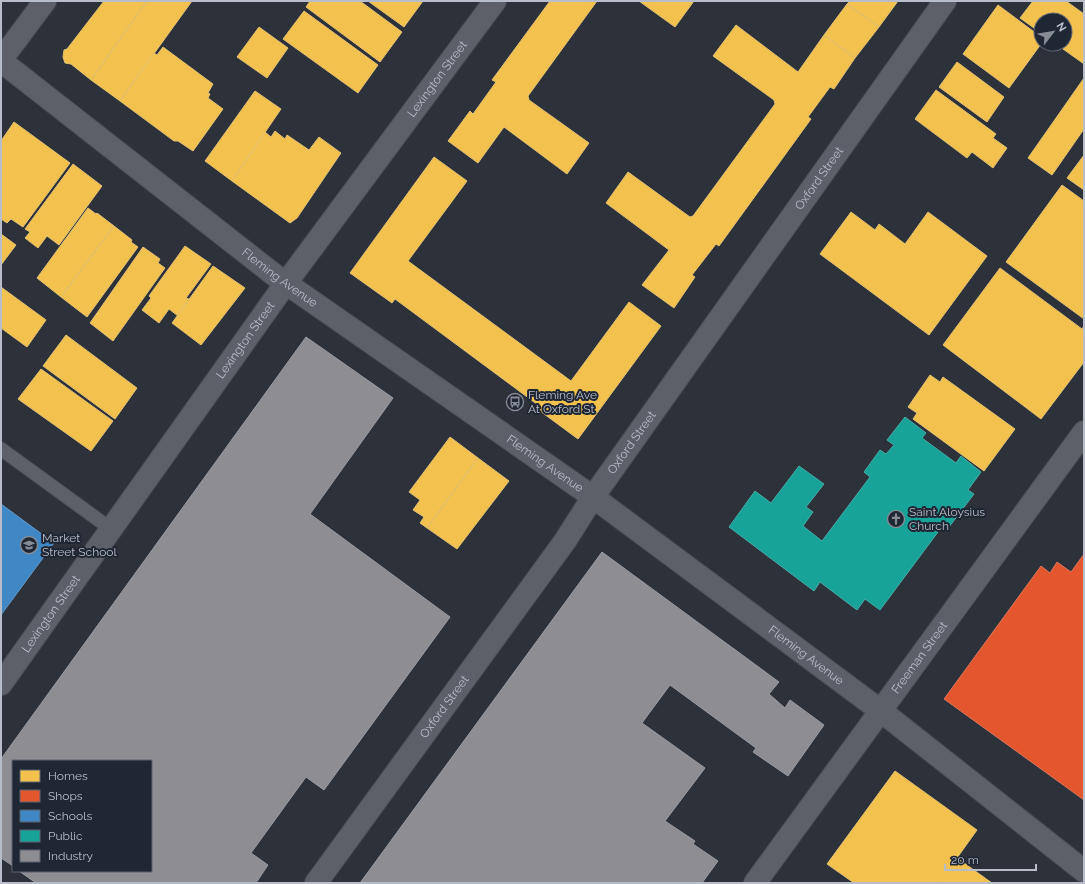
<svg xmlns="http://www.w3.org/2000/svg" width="1085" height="884" viewBox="0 0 1085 884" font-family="Raleway,sans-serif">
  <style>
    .homes { fill: #f2c14e; stroke: #e1c073 }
    .shops { fill: #e4572e; stroke: #d7765d }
    .schools { fill: #3f88c5; stroke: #6398c6 }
    .public { fill: #17a398; stroke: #47aba7 }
    .industry { fill: #8d8d92; stroke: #9a9ba3 }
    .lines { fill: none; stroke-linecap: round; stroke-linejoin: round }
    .service-casing { stroke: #494c52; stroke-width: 15 }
    .minor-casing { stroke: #494c52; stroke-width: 24 }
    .service { stroke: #5d6068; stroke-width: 13 }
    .minor { stroke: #5d6068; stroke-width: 22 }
    .labels { text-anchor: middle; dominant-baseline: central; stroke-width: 4; stroke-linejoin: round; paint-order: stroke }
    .street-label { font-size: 12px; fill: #b8bdca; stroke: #202734 }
    .poi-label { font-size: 12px; fill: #b8bdca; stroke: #202734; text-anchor: start }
  </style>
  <rect width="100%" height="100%" fill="#2d3139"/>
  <g class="homes">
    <path d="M 104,1 L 147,1 L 91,80 L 71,64 L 65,63 L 63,57 L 64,50 L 67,49 Z"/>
    <path d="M 147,1 L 192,1 L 120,101 L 91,80 Z"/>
    <path d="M 310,1 L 360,1 L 402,32 L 380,62 L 306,7 Z"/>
    <path d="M 368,1 L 423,1 L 404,27 Z"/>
    <path d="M 550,1 L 597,1 L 528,96 L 529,100 L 589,143 L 567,174 L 504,127 L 478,163 L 448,141 L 470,111 L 473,114 L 496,82 L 492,80 Z"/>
    <path d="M 639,1 L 694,1 L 675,27 Z"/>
    <path d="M 850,1 L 898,1 L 879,27 L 847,4 Z"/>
    <path d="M 1033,1 L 1066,1 L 1084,14 L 1084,64 L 1056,44 L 1065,44 L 1065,20 L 1041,20 L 1041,33 L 1020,18 Z"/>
    <path d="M 847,4 L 879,27 L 855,58 L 824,35 Z"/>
    <path d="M 998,5 L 1041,37 L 1041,44 L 1009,88 L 963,54 Z"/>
    <path d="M 304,11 L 378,65 L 358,93 L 283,39 Z"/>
    <path d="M 736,25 L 798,72 L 824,35 L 855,58 L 834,89 L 830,87 L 808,117 L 811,119 L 719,246 L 716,244 L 692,275 L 695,277 L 674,308 L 642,285 L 669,250 L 606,203 L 628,172 L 690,217 L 693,216 L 775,104 L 774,100 L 713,56 Z"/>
    <path d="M 259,27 L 288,48 L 267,78 L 237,57 Z"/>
    <path d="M 163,47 L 213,84 L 208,93 L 210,94 L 208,98 L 223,109 L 193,151 L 178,141 L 174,141 L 120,101 L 154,53 L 157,55 Z"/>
    <path d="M 957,62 L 1004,97 L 987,122 L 939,87 Z"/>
    <path d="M 1084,78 L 1084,129 L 1052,175 L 1028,158 Z"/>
    <path d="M 936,90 L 996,134 L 993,138 L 1007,148 L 993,168 L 972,152 L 967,158 L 915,119 Z"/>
    <path d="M 255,91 L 281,109 L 232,181 L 205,161 Z"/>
    <path d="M 14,122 L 70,163 L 23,227 L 11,219 L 7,223 L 1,219 L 1,141 Z"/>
    <path d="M 275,131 L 285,139 L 287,135 L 309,150 L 319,137 L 341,153 L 297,218 L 290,223 L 232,181 L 265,132 L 271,137 Z"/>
    <path d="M 1084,155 L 1084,190 L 1067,178 Z"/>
    <path d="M 434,157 L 467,181 L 408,261 L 571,381 L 629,302 L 661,326 L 578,439 L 536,408 L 538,405 L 395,299 L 392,303 L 350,273 Z"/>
    <path d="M 73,164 L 102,186 L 59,245 L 47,236 L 38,248 L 25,238 L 30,232 L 25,229 Z"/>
    <path d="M 1062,185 L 1084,201 L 1084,319 L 1006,262 Z"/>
    <path d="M 88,208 L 96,214 L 97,213 L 114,226 L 61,297 L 37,278 Z"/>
    <path d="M 851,212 L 875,230 L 879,224 L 905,244 L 928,212 L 987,256 L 929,335 L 820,254 Z"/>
    <path d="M 114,226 L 132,240 L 131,242 L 138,247 L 87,317 L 61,297 Z"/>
    <path d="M 1,234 L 16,245 L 1,265 Z"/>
    <path d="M 185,246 L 211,264 L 186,298 L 189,299 L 178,316 L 169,309 L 159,323 L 142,310 L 151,298 L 149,296 Z"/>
    <path d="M 143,247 L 160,259 L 158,263 L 165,268 L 113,341 L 90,323 Z"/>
    <path d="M 213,266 L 245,288 L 201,345 L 172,323 Z"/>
    <path d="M 1000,268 L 1082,329 L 1084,326 L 1084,362 L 1041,419 L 943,345 Z"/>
    <path d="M 1,287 L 46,320 L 27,347 L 1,328 Z"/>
    <path d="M 66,335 L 137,388 L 115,419 L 43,366 Z"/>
    <path d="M 41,369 L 113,421 L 91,451 L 18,399 Z"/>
    <path d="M 930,375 L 940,382 L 943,377 L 1015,429 L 984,471 L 913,419 L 917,413 L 908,407 Z"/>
    <path d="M 450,437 L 478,458 L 427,528 L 420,523 L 424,517 L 413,510 L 420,500 L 409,492 Z"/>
    <path d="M 478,458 L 509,481 L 457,549 L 427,528 Z"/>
    <path d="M 895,771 L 977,830 L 957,858 L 992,883 L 940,883 L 938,882 L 937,883 L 854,883 L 827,864 Z"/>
  </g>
  <path class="shops" d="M 1084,554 L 1084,800 L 944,699 L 1041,566 L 1050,573 L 1057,562 L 1071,572 Z"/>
  <path class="schools" d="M 1,504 L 54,543 L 1,615 Z"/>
  <path class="public" d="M 905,417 L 926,433 L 922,438 L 956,463 L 961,456 L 981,472 L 968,490 L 974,494 L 946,531 L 941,528 L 880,610 L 865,599 L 857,610 L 820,582 L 814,591 L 729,527 L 755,491 L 771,503 L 799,466 L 824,484 L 806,507 L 813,512 L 803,526 L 822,541 L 870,477 L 864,472 L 880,450 L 886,454 L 894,445 L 887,440 Z"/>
  <g class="industry">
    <path d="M 306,337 L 393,398 L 310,514 L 450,617 L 324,790 L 306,777 L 251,853 L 268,865 L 256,883 L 36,883 L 19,871 L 151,871 L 151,761 L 13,761 L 13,866 L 1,858 L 1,759 Z"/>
    <path d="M 602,552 L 779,682 L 769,694 L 785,708 L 790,700 L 824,725 L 788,776 L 753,752 L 756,748 L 670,685 L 642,723 L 705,768 L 665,821 L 695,841 L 693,844 L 718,861 L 702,883 L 360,883 Z"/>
  </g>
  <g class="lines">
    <g class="service-casing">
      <path id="service" d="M 1,449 L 111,529"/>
    </g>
    <g class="minor-casing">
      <g id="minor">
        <path d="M 1,60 L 45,1"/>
        <path id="s1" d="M 1,61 L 277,277 L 593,497 L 881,711 L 1084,871"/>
        <path id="s2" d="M 1,684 L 286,283 L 495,1"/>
        <path id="s3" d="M 316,883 L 565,541 L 593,497 L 945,1"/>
        <path id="s4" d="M 755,883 L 1084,432"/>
      </g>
    </g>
    <use href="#service" class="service"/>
    <use href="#minor" class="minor"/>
  </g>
  <defs>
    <g id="bus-ring" transform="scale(0.9)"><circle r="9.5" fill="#202734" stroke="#878c97" stroke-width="1.5"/><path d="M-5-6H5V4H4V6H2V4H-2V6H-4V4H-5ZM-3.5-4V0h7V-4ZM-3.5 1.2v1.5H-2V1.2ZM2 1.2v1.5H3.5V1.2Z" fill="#878c97"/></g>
    <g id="church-ring" transform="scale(0.9)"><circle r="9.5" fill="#202734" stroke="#878c97" stroke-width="1.5"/><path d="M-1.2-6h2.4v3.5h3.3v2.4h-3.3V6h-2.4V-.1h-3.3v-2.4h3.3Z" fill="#878c97"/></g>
    <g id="school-ring" transform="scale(0.9)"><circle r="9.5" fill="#202734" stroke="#878c97" stroke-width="1.5"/><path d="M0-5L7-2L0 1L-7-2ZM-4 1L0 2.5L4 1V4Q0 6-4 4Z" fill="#878c97"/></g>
  </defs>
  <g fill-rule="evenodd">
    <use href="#bus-ring" x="515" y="402"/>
    <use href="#church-ring" x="896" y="519"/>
    <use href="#school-ring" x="29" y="545"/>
  </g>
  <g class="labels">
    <g class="street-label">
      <text stroke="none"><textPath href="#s2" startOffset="746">Lexington Street</textPath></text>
      <text stroke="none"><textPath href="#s3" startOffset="866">Oxford Street</textPath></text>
      <text stroke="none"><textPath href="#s1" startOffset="353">Fleming Avenue</textPath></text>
      <text stroke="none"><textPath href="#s2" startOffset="422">Lexington Street</textPath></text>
      <text stroke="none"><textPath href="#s3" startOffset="542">Oxford Street</textPath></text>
      <text stroke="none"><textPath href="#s1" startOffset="677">Fleming Avenue</textPath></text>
      <text stroke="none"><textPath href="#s2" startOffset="86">Lexington Street</textPath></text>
      <text stroke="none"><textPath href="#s1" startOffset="1001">Fleming Avenue</textPath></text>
      <text stroke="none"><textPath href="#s4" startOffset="279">Freeman Street</textPath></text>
      <text stroke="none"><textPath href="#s3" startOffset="218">Oxford Street</textPath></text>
    </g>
    <g class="poi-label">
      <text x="528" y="395">Fleming Ave<tspan x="528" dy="14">At Oxford St</tspan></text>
      <text x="909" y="512">Saint Aloysius<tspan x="909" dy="14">Church</tspan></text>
      <text x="42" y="538">Market<tspan x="42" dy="14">Street School</tspan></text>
    </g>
  </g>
  <rect width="1085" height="884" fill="none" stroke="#b8bdca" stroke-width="4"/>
  <rect x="12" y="760" width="140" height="112" fill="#202734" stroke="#5d6370"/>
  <rect x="20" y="770" width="20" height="12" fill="#f2c14e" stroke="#5d6370"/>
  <text x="48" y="780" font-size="12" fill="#b8bdca">Homes</text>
  <rect x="20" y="790" width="20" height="12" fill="#e4572e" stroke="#5d6370"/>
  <text x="48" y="800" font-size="12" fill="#b8bdca">Shops</text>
  <rect x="20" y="810" width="20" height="12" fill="#3f88c5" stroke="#5d6370"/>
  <text x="48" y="820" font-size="12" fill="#b8bdca">Schools</text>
  <rect x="20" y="830" width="20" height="12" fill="#17a398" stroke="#5d6370"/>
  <text x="48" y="840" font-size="12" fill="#b8bdca">Public</text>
  <rect x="20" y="850" width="20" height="12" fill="#8d8d92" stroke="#5d6370"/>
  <text x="48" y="860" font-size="12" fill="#b8bdca">Industry</text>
  <g transform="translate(1053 32) rotate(59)"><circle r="19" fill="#202734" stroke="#5d6370"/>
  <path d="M0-3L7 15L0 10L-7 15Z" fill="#878c97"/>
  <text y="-6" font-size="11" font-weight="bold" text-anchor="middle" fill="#b8bdca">N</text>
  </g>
  <path d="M945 864v6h91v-6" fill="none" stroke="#b8bdca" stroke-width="2"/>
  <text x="951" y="864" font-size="12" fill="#b8bdca" stroke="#202734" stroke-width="3" paint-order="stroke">20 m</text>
</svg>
